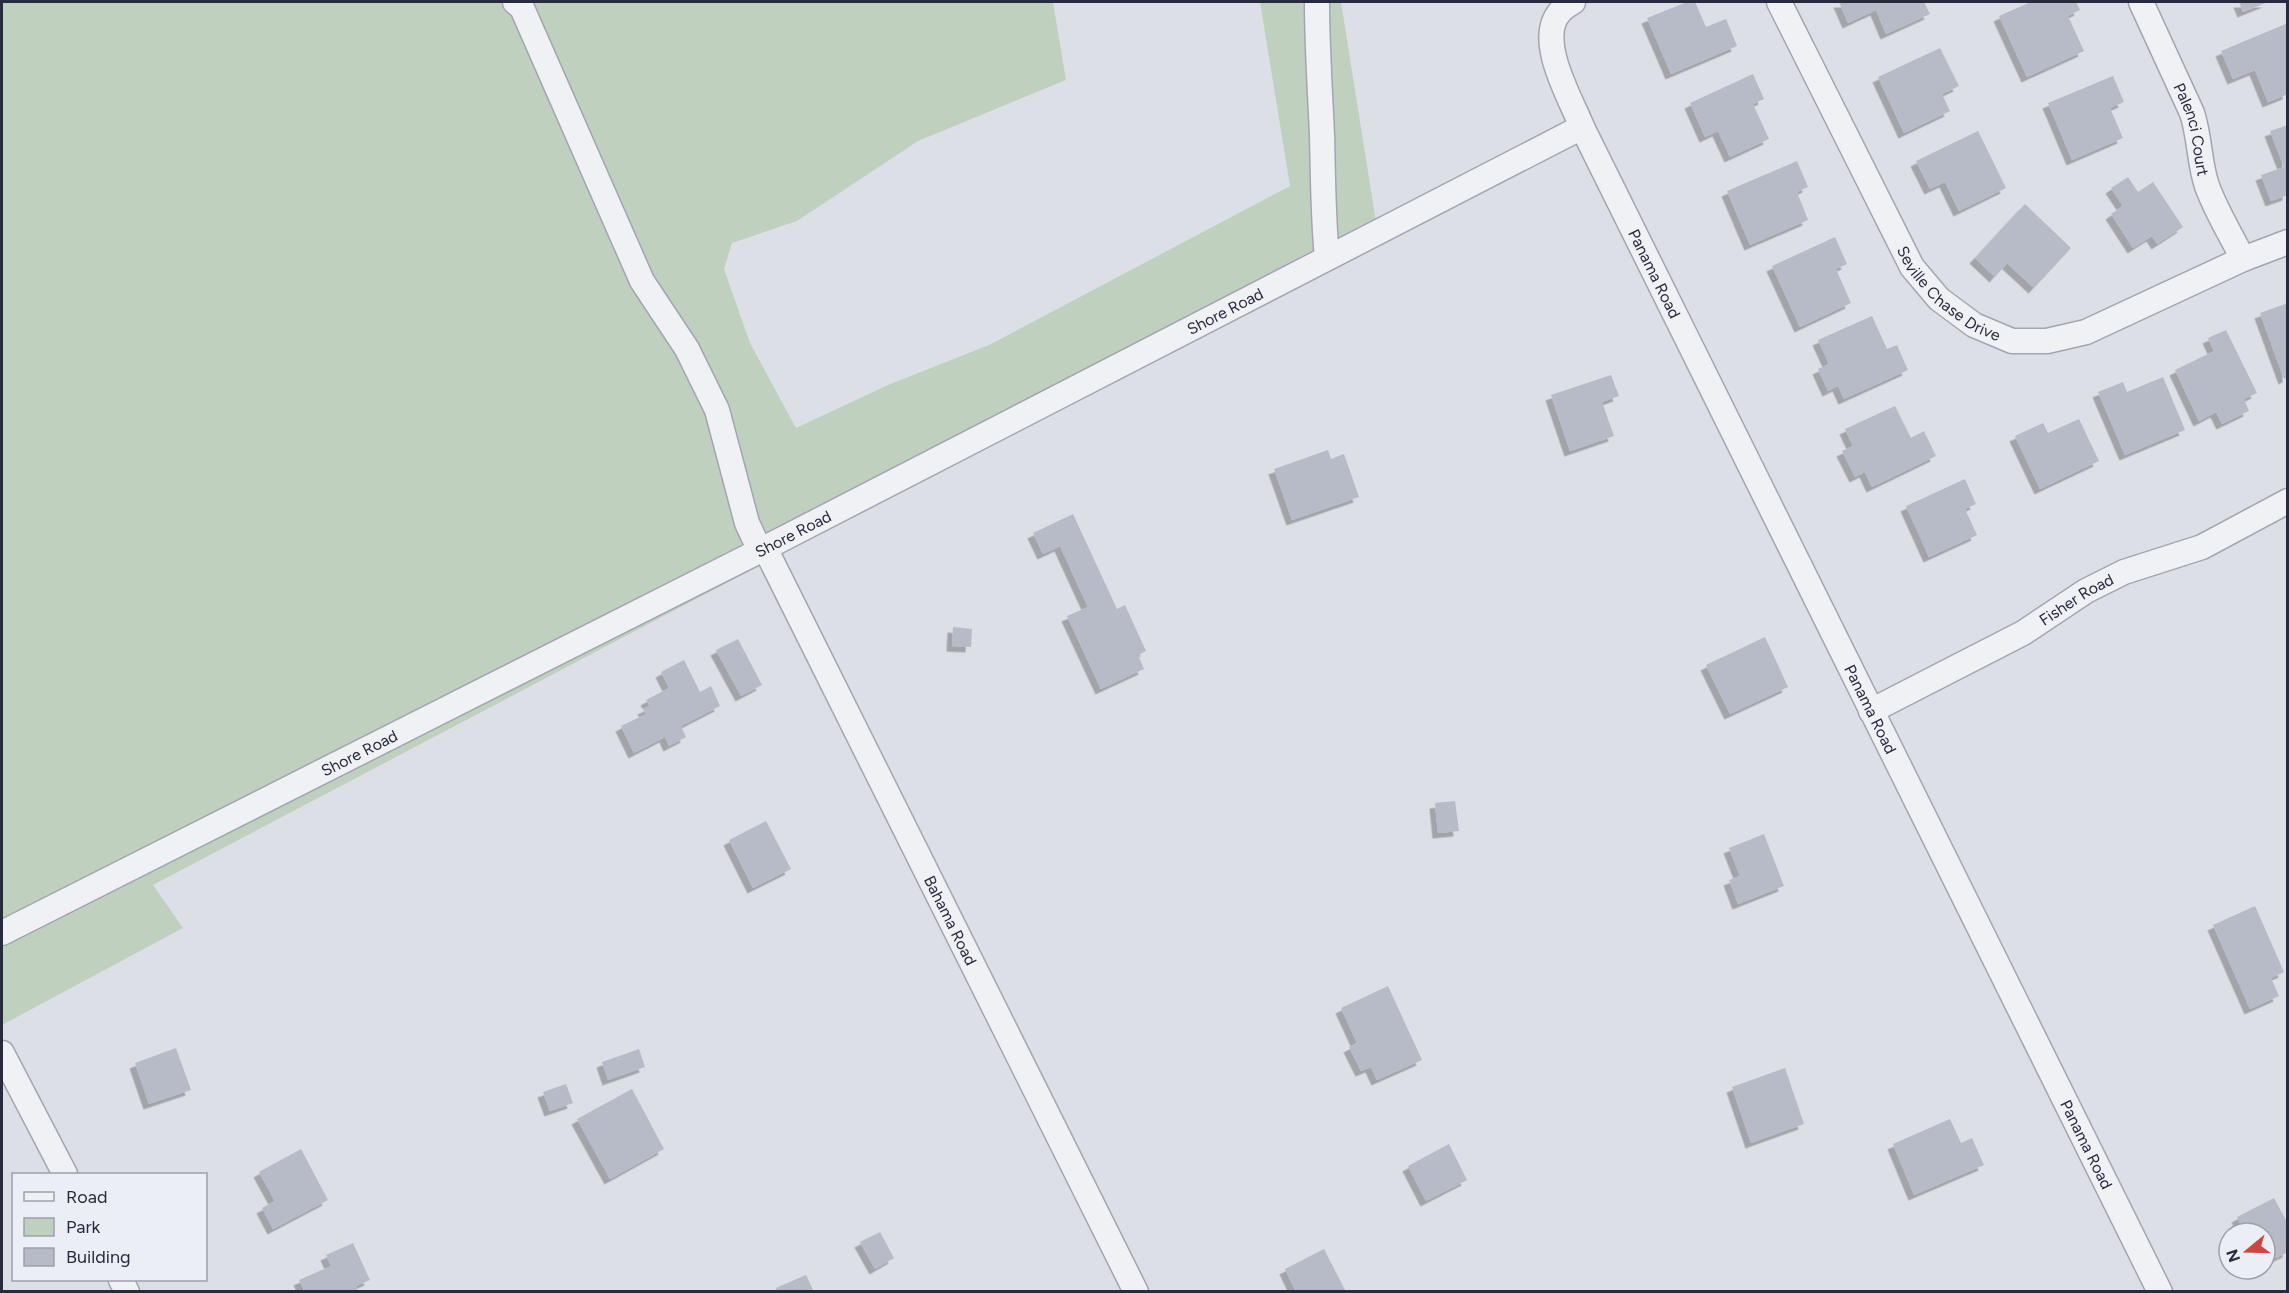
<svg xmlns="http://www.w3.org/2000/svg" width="2289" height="1293" viewBox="0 0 2289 1293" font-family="Figtree,sans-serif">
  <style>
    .green { fill: #bfd1be }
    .building { fill: #b7bac7; filter: url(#shadow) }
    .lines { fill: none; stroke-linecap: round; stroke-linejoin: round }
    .minor-casing { stroke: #a3a5b1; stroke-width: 27 }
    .minor { stroke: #f0f1f5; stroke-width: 24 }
    .labels { text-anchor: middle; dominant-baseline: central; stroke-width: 4.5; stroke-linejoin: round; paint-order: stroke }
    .street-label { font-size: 16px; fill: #272b3d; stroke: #eceef5 }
  </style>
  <defs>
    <filter id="shadow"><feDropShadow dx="-5.5" dy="5.5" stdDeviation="0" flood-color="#0004"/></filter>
  </defs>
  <rect width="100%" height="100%" fill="#dddfe7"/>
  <g class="green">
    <path d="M 2,2 L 1053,2 L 1066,80 L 918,141 L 797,221 L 732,243 L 724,269 L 750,343 L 796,428 L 888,385 L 989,345 L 1290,186 L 1260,2 L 1341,2 L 1376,222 L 747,546 L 2,921 Z"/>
    <path d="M 750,567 L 751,570 L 153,885 L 183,928 L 2,1025 L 2,945 Z"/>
  </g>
  <g class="building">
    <path d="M 1687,2 L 1695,2 L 1706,27 L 1726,19 L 1737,46 L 1671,74 L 1647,18 Z"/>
    <path d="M 1839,2 L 1924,2 L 1930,14 L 1886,34 L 1876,10 L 1848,23 Z"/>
    <path d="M 2031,2 L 2076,2 L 2080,10 L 2068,16 L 2084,51 L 2027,77 L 1999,16 Z"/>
    <path d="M 2239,2 L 2268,2 L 2243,12 Z"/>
    <path d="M 2288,23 L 2288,94 L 2268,102 L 2255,70 L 2233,79 L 2221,51 Z"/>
    <path d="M 1940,48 L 1959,86 L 1942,94 L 1950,111 L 1904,133 L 1878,77 Z"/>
    <path d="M 1753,74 L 1764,99 L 1753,104 L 1769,139 L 1730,157 L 1718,131 L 1705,137 L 1690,103 Z"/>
    <path d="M 2113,76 L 2124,102 L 2110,108 L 2123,138 L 2072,160 L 2048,103 Z"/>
    <path d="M 2288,125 L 2288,195 L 2271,201 L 2261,175 L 2284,167 L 2270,131 Z"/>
    <path d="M 1978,131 L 2006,188 L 1959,211 L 1945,182 L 1930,189 L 1916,161 Z"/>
    <path d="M 1797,161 L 1808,187 L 1797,192 L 1808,220 L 1750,245 L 1727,191 Z"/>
    <path d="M 2128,177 L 2138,192 L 2153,182 L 2183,227 L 2157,244 L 2152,236 L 2133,248 L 2111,214 L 2123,206 L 2111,188 Z"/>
    <path d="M 2025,204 L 2071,248 L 2034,288 L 2007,263 L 1995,277 L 1975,258 Z"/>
    <path d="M 1835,237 L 1847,264 L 1836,269 L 1851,303 L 1800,327 L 1772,266 Z"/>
    <path d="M 2288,303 L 2288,377 L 2284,379 L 2260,313 Z"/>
    <path d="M 1872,316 L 1887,349 L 1897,345 L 1908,370 L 1844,399 L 1838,386 L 1828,391 L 1818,369 L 1829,364 L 1818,340 Z"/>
    <path d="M 2226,330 L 2257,393 L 2244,399 L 2249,411 L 2222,424 L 2216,412 L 2199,421 L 2175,370 L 2214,351 L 2208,338 Z"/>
    <path d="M 1611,375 L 1619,396 L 1602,402 L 1614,436 L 1570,451 L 1551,395 Z"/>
    <path d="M 2163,377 L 2185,430 L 2125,455 L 2098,392 L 2123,382 L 2127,392 Z"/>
    <path d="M 1895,406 L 1911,438 L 1924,431 L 1936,456 L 1872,487 L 1865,472 L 1855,477 L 1842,451 L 1853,446 L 1845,429 Z"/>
    <path d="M 2079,419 L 2099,461 L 2040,489 L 2015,436 L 2043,423 L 2048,433 Z"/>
    <path d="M 1328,450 L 1331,459 L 1344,454 L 1359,497 L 1292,520 L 1274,469 Z"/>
    <path d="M 1965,479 L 1976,504 L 1965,509 L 1977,535 L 1929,557 L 1906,506 Z"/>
    <path d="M 1073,514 L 1117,609 L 1125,605 L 1146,651 L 1138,655 L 1144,669 L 1101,689 L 1067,616 L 1088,607 L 1060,546 L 1043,554 L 1033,533 Z"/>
    <path d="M 953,627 L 972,629 L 971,647 L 952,646 Z"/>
    <path d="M 1765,637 L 1788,687 L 1730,714 L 1706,665 Z"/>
    <path d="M 738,639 L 762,685 L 741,696 L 716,650 Z"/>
    <path d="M 684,660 L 700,692 L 711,686 L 720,706 L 681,726 L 686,737 L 669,746 L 665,737 L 634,753 L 621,726 L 646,714 L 643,709 L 650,706 L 646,700 L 669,688 L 661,672 Z"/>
    <path d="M 1455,801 L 1459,831 L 1438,833 L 1435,803 Z"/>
    <path d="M 766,821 L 791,869 L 753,888 L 729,840 Z"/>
    <path d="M 1764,834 L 1784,886 L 1738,904 L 1729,880 L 1740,876 L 1729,848 Z"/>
    <path d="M 2255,906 L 2284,972 L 2271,978 L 2279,996 L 2250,1009 L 2213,925 Z"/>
    <path d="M 1388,986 L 1422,1060 L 1377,1080 L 1371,1067 L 1361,1071 L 1349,1047 L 1357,1043 L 1341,1008 Z"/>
    <path d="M 176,1048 L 191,1090 L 149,1104 L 135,1063 Z"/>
    <path d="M 639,1049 L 645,1067 L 608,1080 L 602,1062 Z"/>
    <path d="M 1785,1068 L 1804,1124 L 1751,1143 L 1732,1087 Z"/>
    <path d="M 566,1084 L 573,1103 L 550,1111 L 543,1092 Z"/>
    <path d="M 632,1089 L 664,1149 L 610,1179 L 577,1119 Z"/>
    <path d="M 1950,1119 L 1961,1143 L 1972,1138 L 1984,1165 L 1914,1195 L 1893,1144 Z"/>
    <path d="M 1449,1144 L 1467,1180 L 1426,1201 L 1408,1166 Z"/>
    <path d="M 301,1149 L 328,1200 L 273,1229 L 262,1208 L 275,1201 L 259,1172 Z"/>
    <path d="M 2274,1198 L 2288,1224 L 2288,1252 L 2265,1263 L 2265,1233 L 2245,1233 L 2237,1217 Z"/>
    <path d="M 880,1232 L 894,1258 L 875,1269 L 860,1242 Z"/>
    <path d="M 353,1243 L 370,1280 L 356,1286 L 359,1292 L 305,1292 L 299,1280 L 331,1266 L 326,1255 Z"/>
    <path d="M 1324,1249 L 1346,1292 L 1296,1292 L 1285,1269 Z"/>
    <path d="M 806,1275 L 814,1292 L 777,1292 L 776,1288 Z"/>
  </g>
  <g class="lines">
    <g class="minor-casing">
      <g id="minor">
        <path d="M 515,2 L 522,8 L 642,281 L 687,349 L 717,410 L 747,523 L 760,551"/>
        <path d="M 1317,2 C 1317,46 1320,90 1322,135 C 1323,176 1323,217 1327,258"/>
        <path id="s1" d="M 1573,2 C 1568,5 1562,9 1559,13 C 1536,41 1571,99 1582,127 L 2160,1292"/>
        <path id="s2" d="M 1779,2 L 1912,267 L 1939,299 L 1974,325 L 2012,341 L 2047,341 L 2086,332 L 2243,259 L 2288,242"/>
        <path id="s3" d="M 2141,2 L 2192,113 C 2200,137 2199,163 2207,186 C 2216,211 2231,235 2243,259"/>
        <path id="s4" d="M 765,548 L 1136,1292"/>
        <path id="s5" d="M 1871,711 L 2023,633 L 2086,591 L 2124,572 L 2202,547 L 2288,501"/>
        <path id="s6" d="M 2,933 L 765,548 L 1582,127"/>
        <path d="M 2,1053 L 65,1174"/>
        <path d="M 121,1280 L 127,1292"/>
      </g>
    </g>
    <use href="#minor" class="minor"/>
  </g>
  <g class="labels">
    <g class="street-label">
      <text stroke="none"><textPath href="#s3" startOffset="138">Palenci Court</textPath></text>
      <text stroke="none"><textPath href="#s1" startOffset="303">Panama Road</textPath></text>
      <text stroke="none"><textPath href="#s2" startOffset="342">Seville Chase Drive</textPath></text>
      <text stroke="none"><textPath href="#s6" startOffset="1372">Shore Road</textPath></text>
      <text stroke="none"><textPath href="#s6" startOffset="886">Shore Road</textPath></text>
      <text stroke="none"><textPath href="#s5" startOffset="234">Fisher Road</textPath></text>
      <text stroke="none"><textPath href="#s1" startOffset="789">Panama Road</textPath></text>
      <text stroke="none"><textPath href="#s6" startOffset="400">Shore Road</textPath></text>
      <text stroke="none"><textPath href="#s4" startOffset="416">Bahama Road</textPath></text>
      <text stroke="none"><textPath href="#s1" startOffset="1275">Panama Road</textPath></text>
    </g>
  </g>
  <rect width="2289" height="1293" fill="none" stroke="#272b3d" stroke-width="6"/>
  <rect x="12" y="1173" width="195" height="108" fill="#eceef5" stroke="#9da0ab" stroke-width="1.5"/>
  <rect x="24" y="1192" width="30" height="9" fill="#f0f1f5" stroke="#9da0ab" stroke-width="1.5"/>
  <text x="66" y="1203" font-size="18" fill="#272b3d">Road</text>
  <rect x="24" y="1218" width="30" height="18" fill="#bfd1be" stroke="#9da0ab" stroke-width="1.5"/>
  <text x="66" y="1233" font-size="18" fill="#272b3d">Park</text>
  <rect x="24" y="1248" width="30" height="18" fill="#b7bac7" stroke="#9da0ab" stroke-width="1.5"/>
  <text x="66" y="1263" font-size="18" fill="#272b3d">Building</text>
  <g transform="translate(2247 1251) rotate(251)"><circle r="28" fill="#eceef5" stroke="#9da0ab" stroke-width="1.5"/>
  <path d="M0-4.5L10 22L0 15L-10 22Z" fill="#cd4641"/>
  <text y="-9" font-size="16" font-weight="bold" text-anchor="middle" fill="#272b3d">N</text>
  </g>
</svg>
